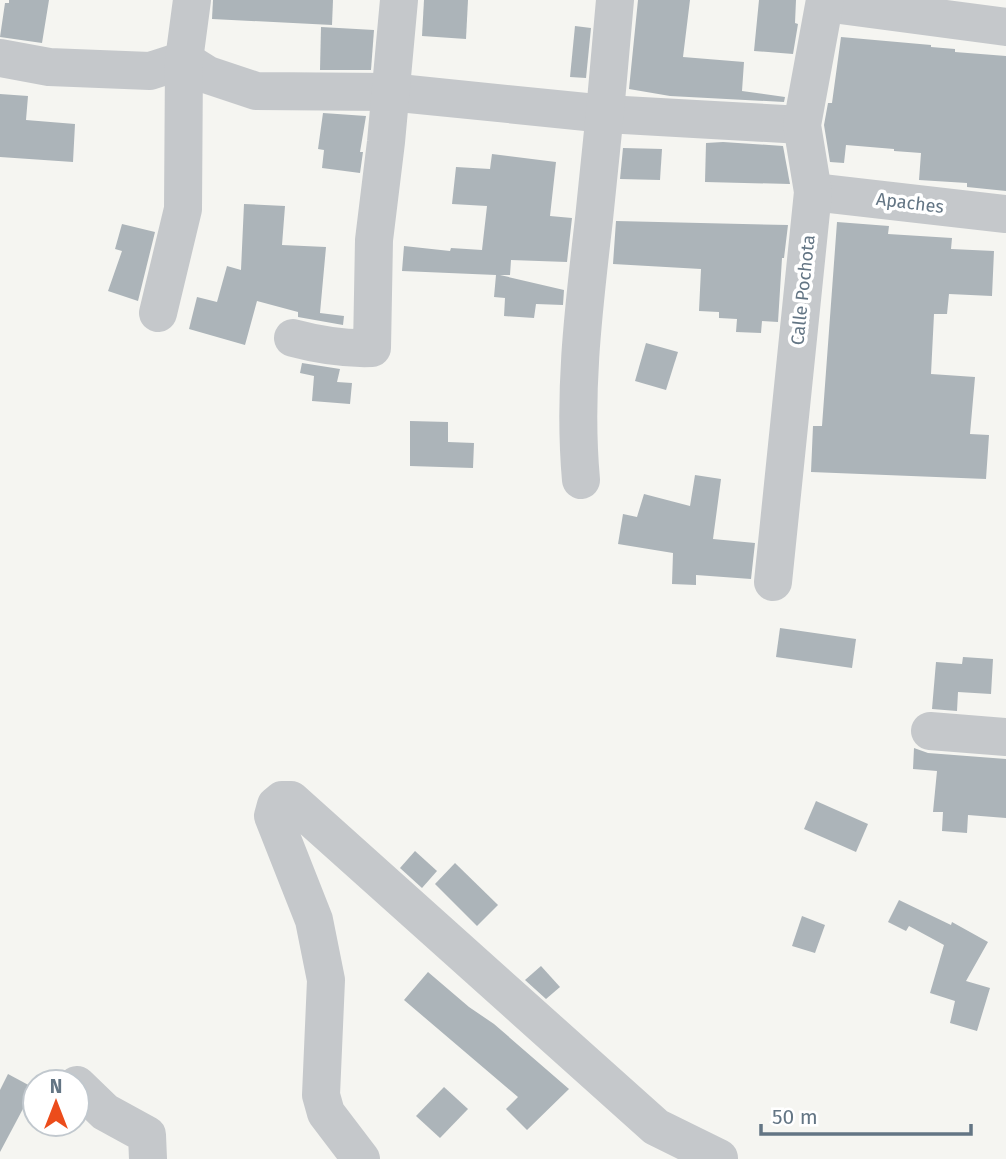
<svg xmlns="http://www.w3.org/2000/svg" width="1006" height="1159" viewBox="0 0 1006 1159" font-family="'Fira Sans',sans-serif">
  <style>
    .building { fill: #acb4b9 }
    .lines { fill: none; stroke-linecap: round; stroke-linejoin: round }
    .minor { stroke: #c5c8cb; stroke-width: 38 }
    .labels { text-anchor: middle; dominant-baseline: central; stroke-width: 7; stroke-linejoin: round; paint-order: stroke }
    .street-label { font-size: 18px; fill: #637584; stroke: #fff }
  </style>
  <rect width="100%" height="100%" fill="#f5f5f1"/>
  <g class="building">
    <path d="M 9,0 L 49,0 L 42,43 L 0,37 L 5,3 L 9,3 Z"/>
    <path d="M 213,0 L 333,0 L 332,25 L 212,19 Z"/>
    <path d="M 424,0 L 468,0 L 466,39 L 422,36 Z"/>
    <path d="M 638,0 L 690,0 L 683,57 L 744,62 L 742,91 L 785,97 L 784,102 L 670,96 L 629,89 Z"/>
    <path d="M 759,0 L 796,0 L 795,23 L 798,24 L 793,54 L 754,51 Z"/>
    <path d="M 575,26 L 591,28 L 586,78 L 570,77 Z"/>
    <path d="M 321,27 L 374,30 L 371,70 L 320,70 Z"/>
    <path d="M 841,37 L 931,45 L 931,47 L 955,49 L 955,52 L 1006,56 L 1006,191 L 967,187 L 967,183 L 919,180 L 921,153 L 894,151 L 894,149 L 846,145 L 844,163 L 830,162 L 824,125 L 828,103 L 832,103 Z"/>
    <path d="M 0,94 L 28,96 L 26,120 L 75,124 L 73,162 L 0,157 Z"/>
    <path d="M 323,113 L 366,116 L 360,152 L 363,152 L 360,173 L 322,168 L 324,150 L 318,149 Z"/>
    <path d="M 723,142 L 783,146 L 790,184 L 705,182 L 706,143 Z"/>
    <path d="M 623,148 L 662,149 L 660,180 L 620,179 Z"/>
    <path d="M 492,154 L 556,162 L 550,216 L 572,218 L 567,262 L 511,260 L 510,275 L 500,275 L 564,290 L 563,305 L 536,304 L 534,318 L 504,316 L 505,298 L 494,297 L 496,275 L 402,271 L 404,246 L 450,251 L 451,248 L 482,250 L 487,206 L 452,204 L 456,167 L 490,169 Z"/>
    <path d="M 244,204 L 285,206 L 282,245 L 326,247 L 320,313 L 344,316 L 343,325 L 298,317 L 298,312 L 257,301 L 245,345 L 189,329 L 197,297 L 217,302 L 227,266 L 241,270 Z"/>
    <path d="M 616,221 L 788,225 L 784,258 L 782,258 L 778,322 L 762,321 L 761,333 L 736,332 L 737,319 L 719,318 L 719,312 L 699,311 L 701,269 L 613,264 Z"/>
    <path d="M 837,222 L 889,226 L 888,234 L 952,238 L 951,249 L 994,251 L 992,296 L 949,294 L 947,314 L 934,314 L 931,374 L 975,377 L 970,434 L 989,435 L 986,479 L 811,472 L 813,426 L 822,426 Z"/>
    <path d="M 122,224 L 155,232 L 138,301 L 108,291 L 122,251 L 115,249 Z"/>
    <path d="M 646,343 L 678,352 L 666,390 L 635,381 Z"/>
    <path d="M 302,363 L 340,369 L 337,382 L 352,383 L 350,404 L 312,401 L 314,376 L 300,373 Z"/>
    <path d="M 410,421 L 448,422 L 448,442 L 474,443 L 473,468 L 410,466 Z"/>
    <path d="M 695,475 L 721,479 L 713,539 L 755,543 L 751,579 L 696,575 L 696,585 L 672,584 L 673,553 L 618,544 L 623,514 L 637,517 L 644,494 L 690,506 Z"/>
    <path d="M 780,628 L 856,639 L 852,668 L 776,657 Z"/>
    <path d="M 963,657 L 993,659 L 991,694 L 958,692 L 957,711 L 932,709 L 936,662 L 962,664 Z"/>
    <path d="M 914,748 L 928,753 L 1006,759 L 1006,818 L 968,815 L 967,833 L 942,831 L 943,812 L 933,812 L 937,771 L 913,769 Z"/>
    <path d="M 816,801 L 868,824 L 856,852 L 804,829 Z"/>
    <path d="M 415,851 L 437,871 L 422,888 L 400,868 Z"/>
    <path d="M 455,863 L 498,905 L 477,926 L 435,884 Z"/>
    <path d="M 899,900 L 951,925 L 952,922 L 988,942 L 966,981 L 990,988 L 977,1031 L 950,1023 L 955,1001 L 930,993 L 944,945 L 909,926 L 906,931 L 888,922 Z"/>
    <path d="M 802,916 L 825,925 L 815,953 L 792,946 Z"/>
    <path d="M 541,966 L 560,987 L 546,999 L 525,980 Z"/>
    <path d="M 428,972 L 469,1007 L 494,1024 L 569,1089 L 527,1130 L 506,1109 L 518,1097 L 404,1000 Z"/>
    <path d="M 8,1074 L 34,1088 L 0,1152 L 0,1090 Z"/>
    <path d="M 444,1087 L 468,1109 L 440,1138 L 416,1116 Z"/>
  </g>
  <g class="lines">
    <g class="minor">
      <path d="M 825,3 L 1006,27"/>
      <path d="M 0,58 L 49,67 L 150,71 L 184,60 L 208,75 L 256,91 L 389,92 L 606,114 L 802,125"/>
      <path d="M 813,192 L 1006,214"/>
      <path d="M 158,313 L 183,209 L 184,60 L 192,0"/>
      <path d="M 293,338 C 319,345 344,349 372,348 L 374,240 L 386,142 L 399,0"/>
      <path d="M 581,480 C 573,392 584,306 594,219 C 602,146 609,73 615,0"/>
      <path d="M 773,582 L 813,192 L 802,125 L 825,0"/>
      <path d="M 930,731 L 1006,737"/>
      <path d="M 77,1085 L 105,1112 L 147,1135 L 148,1159"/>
      <path d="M 361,1159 L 326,1113 L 321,1095 L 326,980 L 314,920 L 273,816 L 276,805 L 282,800 L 291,800 L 656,1127 L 719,1158"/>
    </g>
  </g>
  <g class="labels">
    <g class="street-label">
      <text transform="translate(910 203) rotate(7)">Apaches</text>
      <text transform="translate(803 290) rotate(-84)">Calle Pochota</text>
    </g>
  </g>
  <g transform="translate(56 1103)"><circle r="33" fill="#ffffff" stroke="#c1c8ce" stroke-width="2"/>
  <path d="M0-5L12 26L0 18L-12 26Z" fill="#ec4c1b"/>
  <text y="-10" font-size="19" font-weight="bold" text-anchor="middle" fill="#637584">N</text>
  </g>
  <path d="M761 1124v10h210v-10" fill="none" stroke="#637584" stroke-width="3.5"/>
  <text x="772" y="1124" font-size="21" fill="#637584" stroke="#ffffff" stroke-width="5" paint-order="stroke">50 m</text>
</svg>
